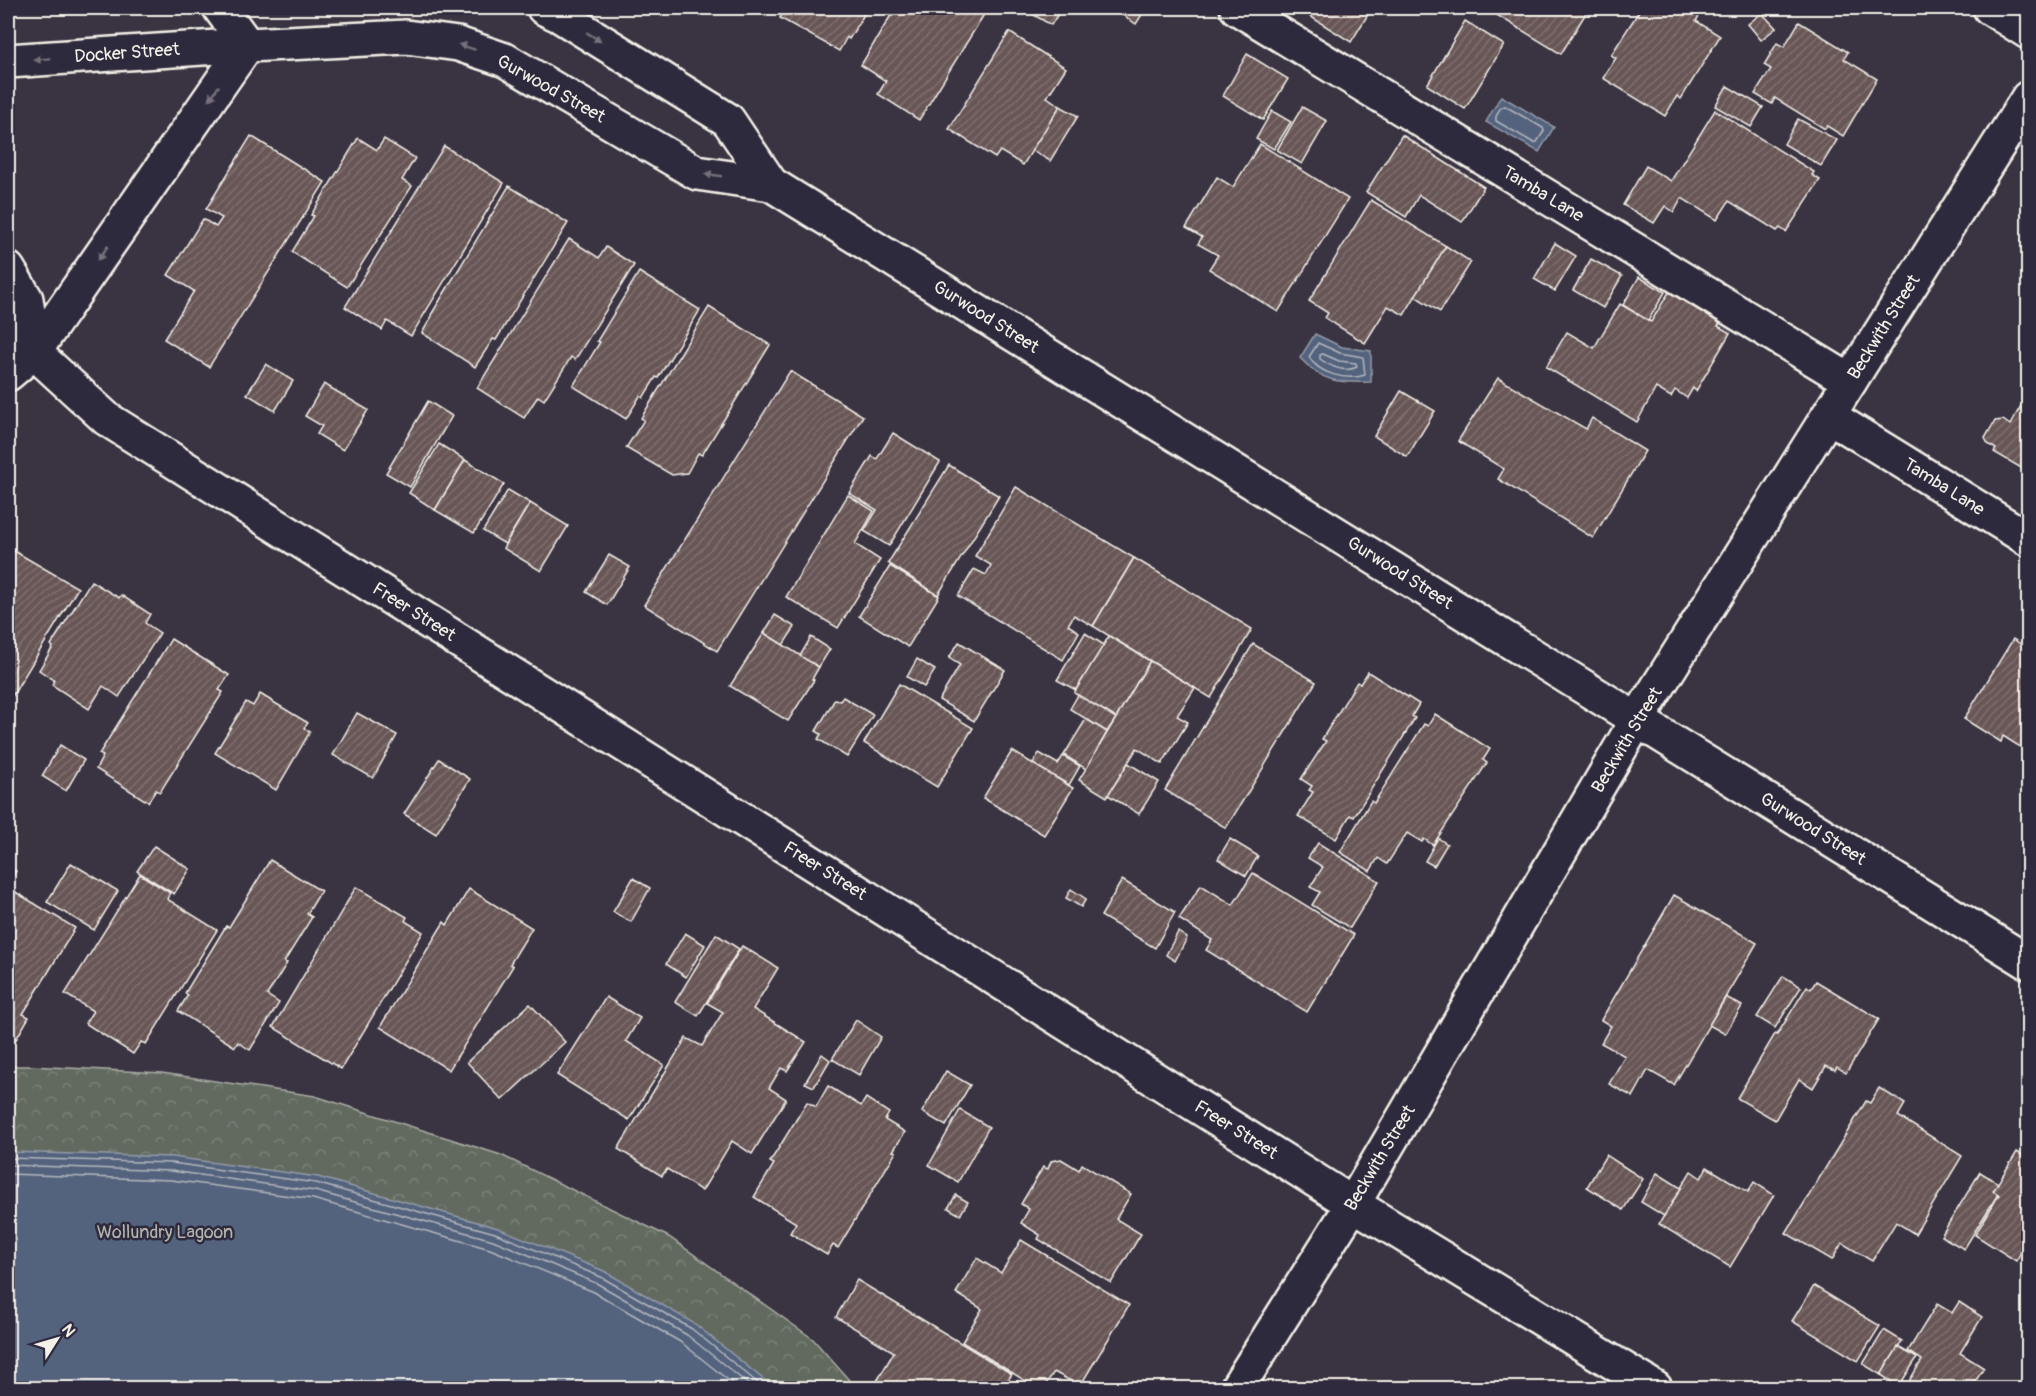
<svg xmlns="http://www.w3.org/2000/svg" width="2036" height="1396" viewBox="0 0 2036 1396" font-family="Pangolin,sans-serif">
  <style>
    .forest { fill: url(#forest-crowns); stroke: #abaea4; stroke-width: 1.5 }
    .water { fill: #53627d; stroke: #939ba8; stroke-width: 1.5 }
    .lines { fill: none; stroke-linecap: round; stroke-linejoin: round }
    .shore { stroke: #b4b8bd; stroke-width: 1.5 }
    .building { fill: url(#building-hatch); stroke: #f4f1e8; stroke-width: 1.5 }
    .minor-casing { stroke: #f4f1e8; stroke-width: 38 }
    .major-casing { stroke: #f4f1e8; stroke-width: 38 }
    .minor { stroke: #2f2a3d; stroke-width: 33 }
    .major { stroke: #2f2a3d; stroke-width: 33 }
    .oneway { fill: #747079 }
    .labels { text-anchor: middle; dominant-baseline: central; stroke-width: 5; stroke-linejoin: round; paint-order: stroke }
    .street-label { font-size: 18px; fill: #f4f1e8; stroke: #2f2a3d }
    .park-label { font-size: 18px; fill: #b2b5ab; stroke: #2f2a3d }
  </style>
  <defs>
    <pattern id="forest-crowns" width="20" height="18" patternUnits="userSpaceOnUse" patternTransform="scale(1.5)"><rect width="20" height="18" fill="#626b60"/><path d="M2 6a3 3 0 1 1 6 0M12 15a3 3 0 1 1 6 0" fill="none" stroke="#798177"/></pattern>
    <pattern id="building-hatch" width="6" height="6" patternUnits="userSpaceOnUse" patternTransform="scale(1.5)"><rect width="6" height="6" fill="#685656"/><path d="M-1 1l2-2M0 6l6-6M5 7l2-2" fill="none" stroke="#7e6f6e"/></pattern>
  </defs>
  <rect width="100%" height="100%" fill="#3a3342"/>
  <filter id="ink" filterUnits="userSpaceOnUse"><feTurbulence type="fractalNoise" baseFrequency=".0167" numOctaves="2"/><feDisplacementMap in="SourceGraphic" scale="12" xChannelSelector="R" yChannelSelector="G"/><feConvolveMatrix kernelMatrix="1 2 1 2 8 2 1 2 1" color-interpolation-filters="sRGB"/></filter>
  <g filter="url(#ink)">
    <path class="forest" d="M 8,1066 L 31,1066 L 162,1073 L 315,1096 L 501,1155 L 669,1237 L 813,1339 L 856,1388 L 8,1388 Z"/>
    <g class="water">
      <path d="M 1501,96 L 1554,127 L 1539,152 L 1486,122 Z"/>
      <path d="M 1315,334 L 1342,347 L 1371,351 L 1371,382 C 1339,383 1323,383 1300,358 Z"/>
      <path d="M 8,1152 L 173,1157 L 318,1177 L 498,1228 L 604,1271 L 695,1324 L 774,1388 L 8,1388 Z"/>
    </g>
    <g class="lines">
      <g class="shore">
        <path d="M 1505,106 L 1543,128 L 1544,131 L 1537,142 L 1534,143 L 1496,121 C 1495,116 1500,106 1505,106 Z"/>
        <path d="M 1318,343 L 1340,353 L 1363,357 L 1365,375 C 1346,381 1319,374 1309,357 Z"/>
        <path d="M 1323,354 L 1339,361 L 1356,363 L 1357,367 C 1345,373 1331,367 1320,359 L 1320,355 Z"/>
        <path d="M 8,1158 L 172,1163 L 316,1183 L 495,1233 L 601,1277 L 692,1329 L 764,1388"/>
        <path d="M 8,1165 L 171,1171 L 315,1191 L 493,1240 L 598,1284 L 687,1335 L 753,1388"/>
        <path d="M 8,1174 L 171,1180 L 313,1199 L 490,1249 L 594,1292 L 682,1343 L 738,1388"/>
      </g>
    </g>
    <g class="building">
      <path d="M 786,8 L 868,8 L 849,39 L 847,37 L 839,51 L 780,18 Z"/>
      <path d="M 898,8 L 926,8 L 929,10 L 931,8 L 988,8 L 919,120 L 878,94 L 886,81 L 861,65 L 891,15 L 892,16 Z"/>
      <path d="M 1022,8 L 1062,8 L 1051,25 Z"/>
      <path d="M 1112,8 L 1146,8 L 1136,24 Z"/>
      <path d="M 1313,8 L 1372,8 L 1351,42 L 1308,15 Z"/>
      <path d="M 1488,8 L 1589,8 L 1561,54 L 1487,9 Z"/>
      <path d="M 1641,8 L 1675,8 L 1678,9 L 1679,8 L 1701,8 L 1703,9 L 1696,21 L 1720,36 L 1681,99 L 1677,96 L 1665,116 L 1603,78 L 1616,58 L 1611,55 Z"/>
      <path d="M 1762,13 L 1776,28 L 1761,40 L 1748,24 Z"/>
      <path d="M 1465,21 L 1504,45 L 1465,109 L 1427,85 Z"/>
      <path d="M 1799,22 L 1848,52 L 1844,59 L 1877,79 L 1843,136 L 1827,126 L 1825,129 L 1775,98 L 1772,104 L 1755,94 L 1771,69 L 1764,65 L 1777,43 L 1784,47 Z"/>
      <path d="M 1009,32 L 1066,68 L 1047,97 L 1060,106 L 1023,165 L 1000,151 L 995,158 L 949,129 Z"/>
      <path d="M 1247,54 L 1288,79 L 1263,120 L 1223,96 Z"/>
      <path d="M 1727,86 L 1763,107 L 1751,127 L 1715,106 Z"/>
      <path d="M 1060,106 L 1078,116 L 1050,161 L 1032,150 Z"/>
      <path d="M 1302,107 L 1327,121 L 1302,164 L 1277,150 Z"/>
      <path d="M 1715,110 L 1814,172 L 1812,175 L 1820,180 L 1786,232 L 1780,228 L 1777,231 L 1729,201 L 1717,220 L 1682,198 L 1674,212 L 1665,206 L 1654,223 L 1623,205 L 1646,166 L 1671,181 Z"/>
      <path d="M 1272,111 L 1291,122 L 1274,149 L 1256,139 Z"/>
      <path d="M 1798,119 L 1837,140 L 1821,166 L 1784,144 Z"/>
      <path d="M 1402,135 L 1484,187 L 1462,222 L 1419,195 L 1406,217 L 1366,192 Z"/>
      <path d="M 251,136 L 325,182 L 209,367 L 164,339 L 194,291 L 168,275 L 203,219 L 216,227 L 222,218 L 206,209 Z"/>
      <path d="M 358,138 L 377,150 L 384,139 L 415,158 L 402,180 L 412,186 L 347,287 L 292,252 L 314,216 L 311,215 Z"/>
      <path d="M 1260,144 L 1348,199 L 1278,312 L 1209,269 L 1218,255 L 1198,244 L 1202,237 L 1186,228 L 1217,177 L 1233,187 Z"/>
      <path d="M 444,146 L 504,183 L 411,336 L 387,321 L 382,330 L 345,307 Z"/>
      <path d="M 509,186 L 568,223 L 496,340 L 493,339 L 475,367 L 422,333 L 432,316 L 431,315 Z"/>
      <path d="M 1371,200 L 1446,246 L 1404,315 L 1388,306 L 1365,343 L 1325,318 L 1328,313 L 1309,301 Z"/>
      <path d="M 569,239 L 599,258 L 606,247 L 634,265 L 575,360 L 571,357 L 544,400 L 538,396 L 524,418 L 477,388 Z"/>
      <path d="M 1555,243 L 1576,256 L 1555,291 L 1534,279 Z"/>
      <path d="M 1446,246 L 1471,262 L 1440,312 L 1415,296 Z"/>
      <path d="M 1591,259 L 1622,276 L 1603,308 L 1573,290 Z"/>
      <path d="M 639,272 L 700,310 L 658,378 L 656,377 L 643,398 L 640,396 L 626,419 L 573,386 L 600,342 L 597,341 Z"/>
      <path d="M 1639,277 L 1665,292 L 1648,321 L 1623,305 Z"/>
      <path d="M 1669,292 L 1720,323 L 1718,326 L 1730,333 L 1696,391 L 1693,388 L 1687,398 L 1675,390 L 1671,397 L 1656,388 L 1637,422 L 1546,367 L 1567,332 L 1594,348 L 1620,304 L 1651,322 Z"/>
      <path d="M 709,307 L 770,345 L 702,455 L 698,453 L 687,473 L 672,475 L 626,448 L 644,420 L 641,418 Z"/>
      <path d="M 266,364 L 293,381 L 275,411 L 247,394 Z"/>
      <path d="M 790,371 L 863,416 L 717,651 L 644,605 Z"/>
      <path d="M 1498,378 L 1586,429 L 1592,418 L 1645,451 L 1593,538 L 1498,479 L 1504,469 L 1458,441 Z"/>
      <path d="M 324,384 L 368,410 L 343,450 L 317,434 L 322,426 L 305,416 Z"/>
      <path d="M 1401,391 L 1435,411 L 1407,457 L 1374,436 Z"/>
      <path d="M 2028,394 L 2028,472 L 1994,452 L 1996,449 L 1988,444 L 1985,438 L 1995,421 L 2003,420 L 2010,425 Z"/>
      <path d="M 428,401 L 452,416 L 410,487 L 386,473 Z"/>
      <path d="M 893,433 L 940,462 L 889,546 L 864,531 L 877,510 L 849,493 L 872,456 L 877,459 Z"/>
      <path d="M 439,444 L 465,460 L 435,510 L 409,493 Z"/>
      <path d="M 465,460 L 504,484 L 474,533 L 435,510 Z"/>
      <path d="M 949,465 L 999,496 L 938,595 L 888,563 Z"/>
      <path d="M 1016,487 L 1134,558 L 1093,626 L 1074,615 L 1068,625 L 1079,632 L 1063,660 L 958,596 L 974,569 L 986,575 L 991,565 L 975,556 Z"/>
      <path d="M 508,490 L 530,503 L 505,544 L 483,531 Z"/>
      <path d="M 848,495 L 874,511 L 855,544 L 880,560 L 838,628 L 786,597 Z"/>
      <path d="M 530,503 L 568,526 L 541,571 L 503,548 Z"/>
      <path d="M 9,548 L 78,588 L 8,703 L 8,551 Z"/>
      <path d="M 609,555 L 630,567 L 607,605 L 586,592 Z"/>
      <path d="M 1134,558 L 1252,629 L 1211,698 L 1093,626 Z"/>
      <path d="M 890,566 L 939,596 L 908,647 L 859,616 Z"/>
      <path d="M 91,581 L 119,598 L 121,595 L 150,614 L 145,623 L 160,633 L 119,697 L 103,686 L 89,709 L 52,685 L 54,680 L 39,670 L 53,647 L 51,645 Z"/>
      <path d="M 775,615 L 795,627 L 783,645 L 764,633 Z"/>
      <path d="M 764,633 L 819,667 L 812,679 L 814,680 L 788,721 L 730,686 Z"/>
      <path d="M 1085,633 L 1104,645 L 1076,690 L 1057,680 Z"/>
      <path d="M 1109,636 L 1150,661 L 1116,718 L 1074,693 Z"/>
      <path d="M 811,637 L 830,649 L 819,667 L 800,656 Z"/>
      <path d="M 171,639 L 229,675 L 219,690 L 223,692 L 160,792 L 156,790 L 148,802 L 96,769 L 103,756 L 99,754 Z"/>
      <path d="M 2013,639 L 2028,649 L 2028,752 L 2003,736 L 2001,742 L 1964,719 Z"/>
      <path d="M 959,642 L 1005,670 L 974,721 L 939,700 L 960,665 L 949,658 Z"/>
      <path d="M 1253,644 L 1316,682 L 1226,828 L 1165,790 Z"/>
      <path d="M 917,659 L 935,670 L 924,687 L 907,677 Z"/>
      <path d="M 1150,661 L 1195,688 L 1177,716 L 1188,722 L 1162,764 L 1137,748 L 1107,797 L 1079,780 Z"/>
      <path d="M 1368,672 L 1419,704 L 1412,716 L 1415,718 L 1354,817 L 1350,815 L 1336,839 L 1298,816 L 1313,792 L 1309,790 L 1312,786 L 1301,779 L 1326,741 L 1322,739 L 1357,682 L 1360,684 Z"/>
      <path d="M 899,684 L 973,728 L 937,787 L 864,743 Z"/>
      <path d="M 260,694 L 308,723 L 304,728 L 310,732 L 276,790 L 215,753 L 246,702 L 253,706 Z"/>
      <path d="M 1078,695 L 1116,718 L 1107,732 L 1070,709 Z"/>
      <path d="M 843,697 L 873,715 L 847,757 L 818,739 L 821,734 L 816,731 L 835,699 L 840,701 Z"/>
      <path d="M 357,713 L 397,735 L 373,778 L 333,755 Z"/>
      <path d="M 1435,714 L 1490,749 L 1483,760 L 1487,763 L 1433,845 L 1424,839 L 1422,842 L 1407,833 L 1387,864 L 1378,858 L 1370,871 L 1340,852 L 1371,801 L 1374,803 L 1424,724 L 1428,726 Z"/>
      <path d="M 1086,719 L 1107,732 L 1086,769 L 1064,755 Z"/>
      <path d="M 60,745 L 84,760 L 66,791 L 42,776 Z"/>
      <path d="M 1012,751 L 1073,788 L 1044,835 L 983,798 Z"/>
      <path d="M 1039,753 L 1058,764 L 1063,756 L 1080,766 L 1069,785 L 1033,764 Z"/>
      <path d="M 439,759 L 470,779 L 436,834 L 404,814 Z"/>
      <path d="M 1128,763 L 1159,782 L 1139,814 L 1108,795 Z"/>
      <path d="M 1438,838 L 1447,844 L 1434,866 L 1425,861 Z"/>
      <path d="M 1230,839 L 1258,856 L 1246,876 L 1218,859 Z"/>
      <path d="M 1318,843 L 1379,881 L 1350,928 L 1312,905 L 1320,892 L 1310,887 L 1323,867 L 1308,858 Z"/>
      <path d="M 154,846 L 190,869 L 174,894 L 137,871 Z"/>
      <path d="M 270,860 L 321,891 L 307,914 L 312,917 L 284,962 L 287,963 L 267,995 L 279,1003 L 250,1050 L 238,1042 L 235,1047 L 178,1011 L 188,995 L 185,993 L 226,926 L 229,927 Z"/>
      <path d="M 71,863 L 118,891 L 94,930 L 47,902 Z"/>
      <path d="M 8,867 L 16,871 L 8,885 Z"/>
      <path d="M 1253,873 L 1354,935 L 1307,1012 L 1206,950 L 1212,940 L 1179,919 L 1201,885 L 1233,905 Z"/>
      <path d="M 140,874 L 170,893 L 167,899 L 217,930 L 146,1044 L 141,1042 L 133,1054 L 85,1023 L 93,1011 L 65,994 Z"/>
      <path d="M 633,878 L 650,888 L 631,922 L 613,912 Z"/>
      <path d="M 1122,880 L 1175,912 L 1155,948 L 1101,916 Z"/>
      <path d="M 356,887 L 407,917 L 405,921 L 423,932 L 341,1069 L 273,1027 Z"/>
      <path d="M 469,889 L 532,928 L 510,964 L 513,966 L 449,1070 L 380,1027 L 444,922 L 447,925 Z"/>
      <path d="M 1071,889 L 1086,899 L 1081,907 L 1066,898 Z"/>
      <path d="M 12,890 L 75,928 L 23,1014 L 29,1017 L 8,1053 L 8,897 Z"/>
      <path d="M 1674,895 L 1757,943 L 1674,1085 L 1648,1070 L 1633,1097 L 1609,1084 L 1625,1056 L 1601,1043 L 1611,1026 L 1601,1020 Z"/>
      <path d="M 1178,932 L 1187,938 L 1175,961 L 1166,955 Z"/>
      <path d="M 685,933 L 705,945 L 686,977 L 666,964 Z"/>
      <path d="M 716,934 L 739,949 L 698,1016 L 675,1002 Z"/>
      <path d="M 742,946 L 778,968 L 753,1009 L 806,1042 L 787,1071 L 781,1068 L 769,1088 L 786,1099 L 752,1154 L 732,1141 L 702,1191 L 667,1169 L 662,1176 L 618,1149 L 686,1038 L 702,1046 L 723,1012 L 707,1003 Z"/>
      <path d="M 1783,976 L 1801,987 L 1775,1028 L 1757,1017 Z"/>
      <path d="M 1816,981 L 1879,1019 L 1846,1073 L 1837,1067 L 1835,1070 L 1826,1066 L 1813,1088 L 1799,1079 L 1775,1120 L 1737,1098 L 1775,1034 L 1777,1035 L 1807,986 L 1811,989 Z"/>
      <path d="M 606,997 L 640,1018 L 626,1041 L 664,1065 L 629,1120 L 557,1075 Z"/>
      <path d="M 1726,997 L 1742,1006 L 1725,1034 L 1709,1025 Z"/>
      <path d="M 530,1004 L 565,1042 L 502,1100 L 467,1062 Z"/>
      <path d="M 856,1020 L 881,1037 L 859,1075 L 832,1059 Z"/>
      <path d="M 822,1054 L 830,1060 L 814,1087 L 805,1083 Z"/>
      <path d="M 946,1071 L 970,1085 L 946,1126 L 922,1112 Z"/>
      <path d="M 828,1086 L 861,1106 L 866,1098 L 889,1113 L 885,1120 L 905,1132 L 893,1151 L 896,1152 L 838,1248 L 833,1245 L 827,1255 L 790,1233 L 796,1223 L 754,1197 L 774,1164 L 770,1162 L 807,1102 L 816,1107 Z"/>
      <path d="M 1879,1088 L 1905,1104 L 1898,1116 L 1962,1156 L 1915,1234 L 1896,1222 L 1872,1261 L 1842,1243 L 1832,1260 L 1786,1233 L 1866,1101 L 1870,1103 Z"/>
      <path d="M 960,1110 L 989,1127 L 958,1182 L 929,1165 Z"/>
      <path d="M 2017,1152 L 2028,1159 L 2028,1257 L 2021,1252 L 2016,1261 L 1975,1235 L 1999,1195 L 1993,1191 Z"/>
      <path d="M 1606,1155 L 1643,1179 L 1623,1210 L 1587,1187 Z"/>
      <path d="M 1061,1159 L 1079,1170 L 1082,1164 L 1131,1194 L 1116,1219 L 1141,1234 L 1111,1283 L 1038,1239 L 1040,1235 L 1021,1223 L 1029,1209 L 1021,1204 L 1043,1167 L 1048,1169 L 1051,1161 Z"/>
      <path d="M 1707,1167 L 1748,1192 L 1754,1182 L 1774,1195 L 1730,1267 L 1659,1224 L 1691,1171 L 1701,1178 Z"/>
      <path d="M 1980,1172 L 1998,1183 L 1993,1191 L 1998,1194 L 1964,1249 L 1941,1236 Z"/>
      <path d="M 1657,1173 L 1681,1188 L 1664,1216 L 1641,1202 Z"/>
      <path d="M 956,1195 L 968,1202 L 960,1215 L 948,1208 Z"/>
      <path d="M 1021,1240 L 1129,1305 L 1080,1386 L 1054,1372 L 1043,1388 L 1037,1388 L 962,1342 L 982,1309 L 956,1293 L 977,1258 L 1001,1273 Z"/>
      <path d="M 857,1280 L 1012,1374 L 1004,1387 L 1006,1388 L 890,1388 L 877,1381 L 894,1352 L 836,1317 Z"/>
      <path d="M 1814,1286 L 1880,1326 L 1858,1361 L 1792,1321 Z"/>
      <path d="M 1959,1302 L 1982,1317 L 1960,1353 L 1984,1368 L 1971,1388 L 1905,1388 L 1922,1360 L 1908,1351 L 1937,1304 L 1952,1313 Z"/>
      <path d="M 1884,1330 L 1902,1341 L 1881,1375 L 1863,1364 Z"/>
      <path d="M 1898,1347 L 1917,1358 L 1899,1386 L 1881,1375 Z"/>
    </g>
    <g class="lines">
      <g class="minor-casing">
        <g id="minor">
          <path d="M 220,8 L 247,45"/>
          <path d="M 1237,8 L 1850,381"/>
          <path d="M 1990,8 L 2028,32"/>
          <path d="M 8,269 L 26,299 L 34,352"/>
          <path d="M 8,336 L 34,352 L 107,419 L 1353,1204 L 1655,1388"/>
          <path d="M 8,374 L 34,352"/>
          <path d="M 1829,416 L 2028,539"/>
          <path d="M 1237,1388 L 1353,1204 L 1637,720 L 2028,98"/>
        </g>
      </g>
      <g class="major-casing">
        <g id="major">
          <path d="M 544,8 L 559,15 L 728,120 L 771,184"/>
          <path d="M 8,61 L 247,45 L 406,37 L 458,44 L 505,60 L 697,173 L 771,184 L 2028,962"/>
          <path d="M 34,352 L 247,45"/>
        </g>
      </g>
      <use href="#minor" class="minor"/>
      <use href="#major" class="major"/>
    </g>
    <defs><path id="oneway-solid" d="M-6-.8H1V-3.2L6.5 0L1 3.2V.8H-6Z" transform="scale(1.5)"/></defs>
    <g class="oneway">
      <use href="#oneway-solid" transform="translate(594 37) rotate(32)"/>
      <use href="#oneway-solid" transform="translate(467 47) rotate(-162)"/>
      <use href="#oneway-solid" transform="translate(42 59) rotate(176)"/>
      <use href="#oneway-solid" transform="translate(214 93) rotate(125)"/>
      <use href="#oneway-solid" transform="translate(713 175) rotate(-172)"/>
      <use href="#oneway-solid" transform="translate(103 253) rotate(125)"/>
    </g>
  </g>
  <g class="labels">
    <g class="street-label">
      <text transform="translate(127 53) rotate(-4)">Docker Street</text>
      <text transform="translate(551 89) rotate(29)">Gurwood Street</text>
      <text transform="translate(1543 194) rotate(31)">Tamba Lane</text>
      <text transform="translate(986 317) rotate(32)">Gurwood Street</text>
      <text transform="translate(1884 327) rotate(-58)">Beckwith Street</text>
      <text transform="translate(1944 487) rotate(32)">Tamba Lane</text>
      <text transform="translate(1400 573) rotate(32)">Gurwood Street</text>
      <text transform="translate(414 612) rotate(32)">Freer Street</text>
      <text transform="translate(1627 740) rotate(-59)">Beckwith Street</text>
      <text transform="translate(1813 829) rotate(32)">Gurwood Street</text>
      <text transform="translate(825 871) rotate(32)">Freer Street</text>
      <text transform="translate(1236 1130) rotate(32)">Freer Street</text>
      <text transform="translate(1380 1158) rotate(-59)">Beckwith Street</text>
    </g>
    <g class="park-label">
      <text x="165" y="1232">Wollundry Lagoon</text>
    </g>
  </g>
  <rect width="2036" height="1396" fill="none" stroke="#2f2a3d" stroke-width="30"/>
  <rect x="15" y="15" width="2006" height="1366" fill="none" stroke="#f4f1e8" stroke-width="2" filter="url(#ink)"/>
  <g transform="translate(57 1339) rotate(53)" stroke="#2f2a3d" stroke-width="4.5" paint-order="stroke">
  <path d="M0-4.5L10 22L0 15L-10 22Z" fill="#f4f1e8"/>
  <text y="-9" font-size="16" font-weight="bold" text-anchor="middle" fill="#f4f1e8">N</text>
  </g>
</svg>
